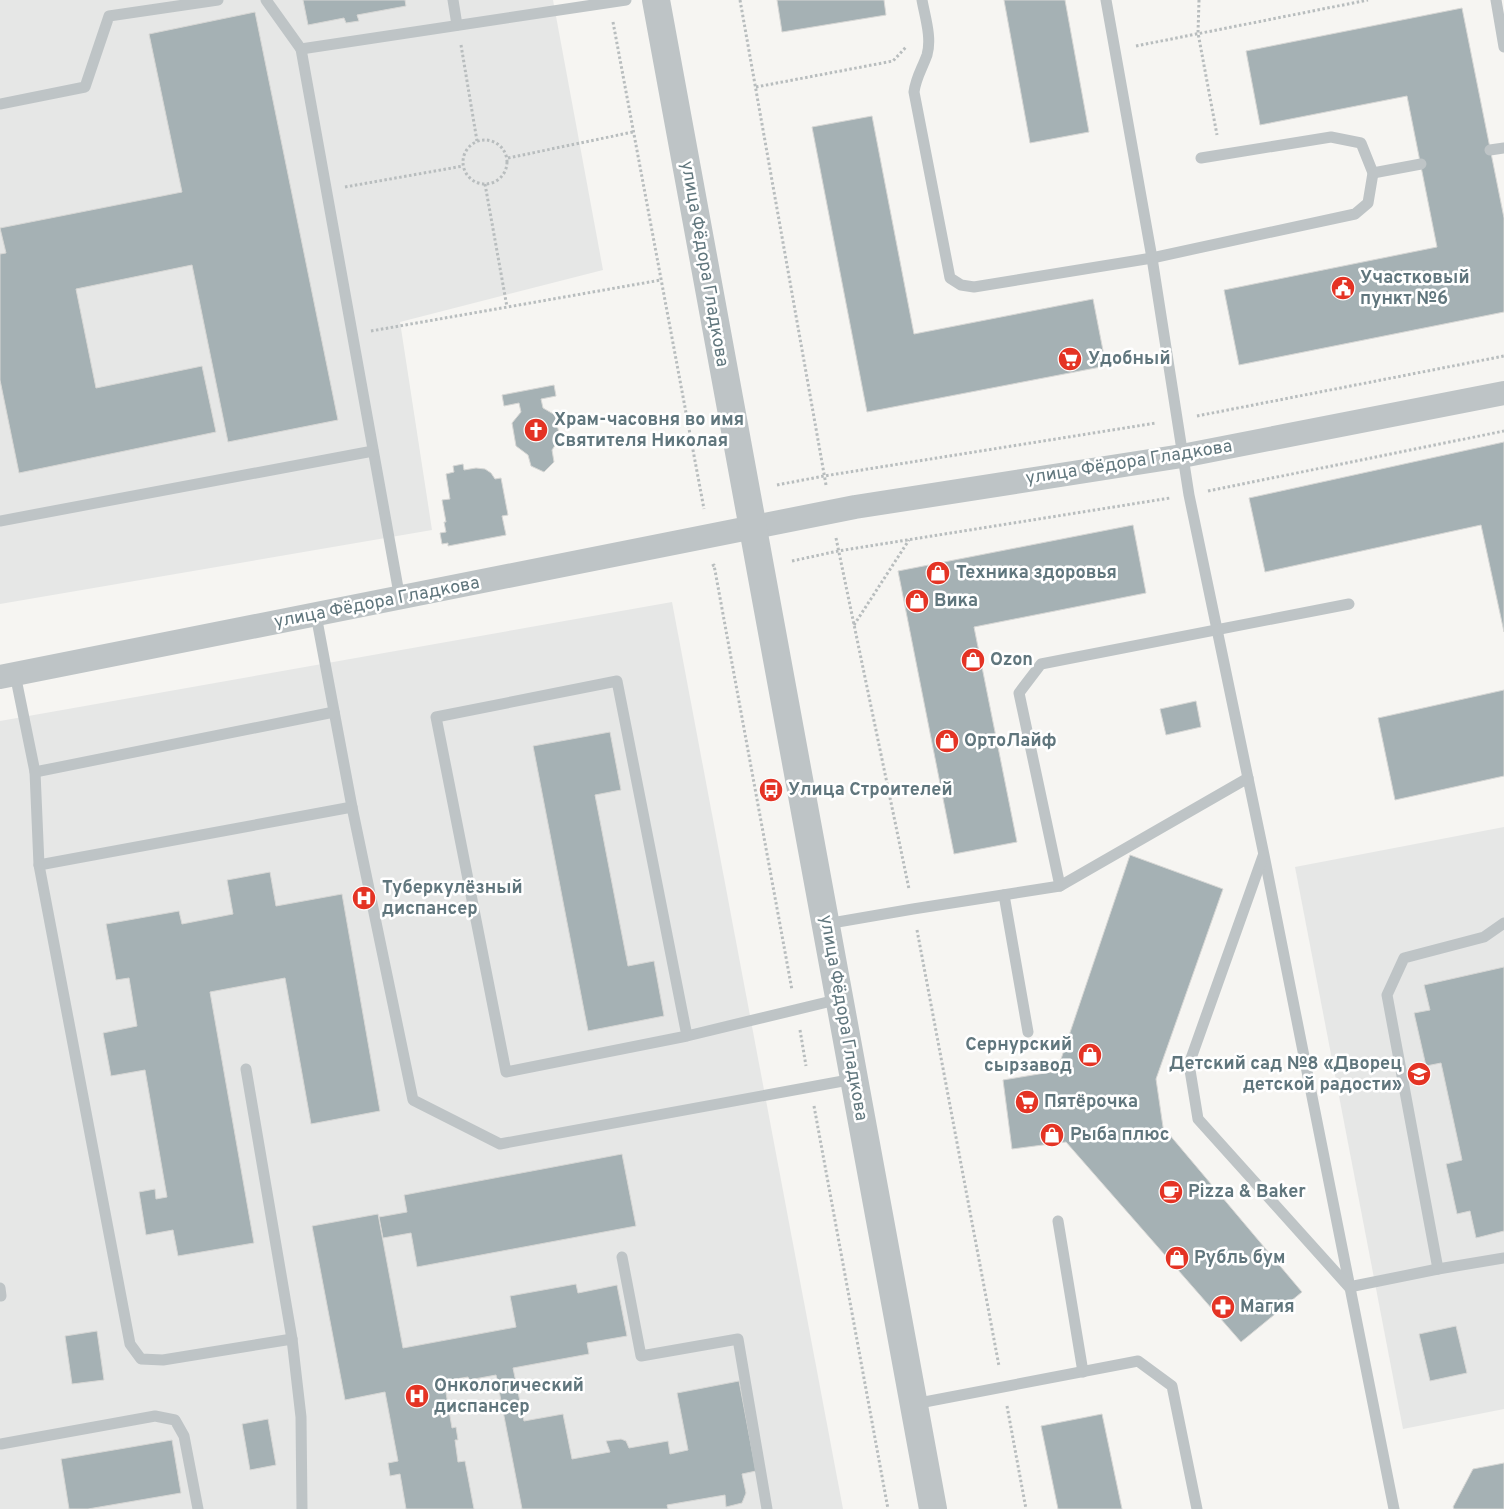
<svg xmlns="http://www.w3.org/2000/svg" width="1504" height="1509" viewBox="0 0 1504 1509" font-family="Overpass,sans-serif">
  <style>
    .built { fill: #e6e7e6 }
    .building { fill: #a5b1b4; stroke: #d7d7d5 }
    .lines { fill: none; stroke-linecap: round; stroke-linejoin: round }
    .path { stroke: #b8bdbe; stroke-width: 3; stroke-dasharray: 2.5 2.5; stroke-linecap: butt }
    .service { stroke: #bec4c6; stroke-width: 11 }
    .minor { stroke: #bec4c6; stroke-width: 24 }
    .tertiary { stroke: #bec4c6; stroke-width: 28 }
    .labels { text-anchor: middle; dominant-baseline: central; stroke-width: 5; stroke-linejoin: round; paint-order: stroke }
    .street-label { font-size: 18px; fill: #60767d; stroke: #fff }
    .poi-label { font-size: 18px; font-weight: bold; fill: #60767d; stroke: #fff; text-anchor: start }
  </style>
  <rect width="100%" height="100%" fill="#f6f5f2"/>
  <g class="built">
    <path d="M 0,0 L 553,0 L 603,270 L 400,322 L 432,530 L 0,604 Z"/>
    <path d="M 672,602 L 843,1509 L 0,1509 L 0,721 Z"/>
    <path d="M 1504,827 L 1504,1409 L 1403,1429 L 1295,867 Z"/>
  </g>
  <g class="building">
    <path d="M 303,0 L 405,0 L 406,6 L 357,15 L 359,21 L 346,23 L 344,18 L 308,25 Z"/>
    <path d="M 777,0 L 884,0 L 886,15 L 782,32 Z"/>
    <path d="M 1004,0 L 1065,0 L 1089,132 L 1030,143 Z"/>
    <path d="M 1462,8 L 1504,218 L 1504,312 L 1239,365 L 1224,290 L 1437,247 L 1407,96 L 1260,125 L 1246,51 Z"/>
    <path d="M 255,12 L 338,420 L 228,442 L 192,265 L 76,289 L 96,388 L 202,366 L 216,432 L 19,473 L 0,380 L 0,254 L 6,253 L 0,228 L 182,192 L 149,34 Z"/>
    <path d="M 872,116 L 914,334 L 1093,299 L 1106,366 L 867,412 L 812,127 Z"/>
    <path d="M 554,385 L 556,396 L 541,399 L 543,408 L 555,415 L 560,438 L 552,450 L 554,462 L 544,472 L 531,466 L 528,455 L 516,446 L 512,423 L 521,412 L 519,403 L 504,406 L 502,395 Z"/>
    <path d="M 1504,442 L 1504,632 L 1481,525 L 1265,572 L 1249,498 Z"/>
    <path d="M 463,464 L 464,470 L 476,468 L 485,469 L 491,473 L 495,479 L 501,478 L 508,515 L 502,516 L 506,535 L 448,546 L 448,543 L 442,544 L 440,533 L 446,532 L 444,522 L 446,522 L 442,500 L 450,499 L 446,474 L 454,472 L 453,466 Z"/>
    <path d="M 1133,525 L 1146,593 L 974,627 L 1017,842 L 954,854 L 898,571 Z"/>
    <path d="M 1504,690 L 1504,776 L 1395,800 L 1378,718 Z"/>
    <path d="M 1196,701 L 1201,727 L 1166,735 L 1160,709 Z"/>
    <path d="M 610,732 L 621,790 L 595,795 L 628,966 L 654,961 L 664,1016 L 588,1031 L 533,746 Z"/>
    <path d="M 1130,855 L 1223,889 L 1156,1079 L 1163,1127 L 1302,1292 L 1241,1342 L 1066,1142 L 1012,1149 L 1003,1080 L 1057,1071 Z"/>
    <path d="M 270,872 L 276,906 L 342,894 L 380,1111 L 311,1124 L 285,978 L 210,992 L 254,1243 L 178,1256 L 173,1230 L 146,1235 L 139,1192 L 155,1189 L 156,1199 L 167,1197 L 145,1070 L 111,1076 L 103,1033 L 137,1026 L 129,978 L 116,980 L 106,924 L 179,911 L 182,924 L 233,914 L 227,880 Z"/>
    <path d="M 1504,967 L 1504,1231 L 1476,1238 L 1470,1211 L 1457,1214 L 1446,1164 L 1462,1160 L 1441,1063 L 1426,1066 L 1414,1013 L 1430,1010 L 1424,985 Z"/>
    <path d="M 622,1154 L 636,1226 L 417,1267 L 411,1233 L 383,1238 L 379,1217 L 407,1212 L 404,1195 Z"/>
    <path d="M 378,1214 L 403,1348 L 516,1327 L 510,1296 L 576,1284 L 578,1293 L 617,1285 L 627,1336 L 587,1343 L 589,1354 L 513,1368 L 524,1421 L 563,1414 L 572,1459 L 610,1452 L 606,1441 L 621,1439 L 626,1441 L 629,1448 L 668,1441 L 670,1454 L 688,1450 L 677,1393 L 739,1381 L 756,1471 L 742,1474 L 746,1493 L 742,1503 L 726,1507 L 725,1495 L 667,1505 L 668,1509 L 522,1509 L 496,1375 L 469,1380 L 468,1377 L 444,1381 L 452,1428 L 456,1427 L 458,1440 L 455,1440 L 458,1462 L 465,1461 L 474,1509 L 406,1509 L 400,1474 L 390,1476 L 388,1463 L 398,1461 L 385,1392 L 345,1400 L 312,1226 Z"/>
    <path d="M 1456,1326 L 1467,1373 L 1430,1381 L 1419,1334 Z"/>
    <path d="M 97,1331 L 104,1380 L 72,1384 L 65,1336 Z"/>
    <path d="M 1102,1414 L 1122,1509 L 1058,1509 L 1041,1426 Z"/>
    <path d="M 268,1419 L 276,1465 L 250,1470 L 242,1424 Z"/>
    <path d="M 172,1440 L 181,1493 L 88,1509 L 69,1509 L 61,1459 Z"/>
    <path d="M 1504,1463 L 1504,1509 L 1454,1509 L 1453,1507 L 1473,1469 Z"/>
  </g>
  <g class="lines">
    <g class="path">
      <path d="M 740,0 L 826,485"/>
      <path d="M 1199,0 L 1198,33 L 1217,135"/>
      <path d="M 613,22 L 704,509"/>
      <path d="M 461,45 L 477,141"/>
      <path d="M 1136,46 L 1368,0"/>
      <path d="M 756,87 L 893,61 L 907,46"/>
      <circle cx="485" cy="162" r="22"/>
      <path d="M 508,158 L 633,132"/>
      <path d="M 485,184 L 507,307"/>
      <path d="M 345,187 L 463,166"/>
      <path d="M 371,331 L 661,280"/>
      <path d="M 1197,416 L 1504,356"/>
      <path d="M 777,485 L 824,476 L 1156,423"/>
      <path d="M 1208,491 L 1504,431"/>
      <path d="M 836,538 L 909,889"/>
      <path d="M 792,561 L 838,551 L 1170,498"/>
      <path d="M 712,566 L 714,565 L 792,990"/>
      <path d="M 854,625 L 909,540"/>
      <path d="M 917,930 L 999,1366"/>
      <path d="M 800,1030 L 806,1066"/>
      <path d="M 814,1106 L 888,1509"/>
      <path d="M 1007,1406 L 1026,1509"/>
    </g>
    <g class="service">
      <path d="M 266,0 L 301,49 L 626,0"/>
      <path d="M 453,0 L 457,25"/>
      <path d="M 922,0 C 925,17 932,38 927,55 C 922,69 916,77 914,92 L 950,278 L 961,285 L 974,287 L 1152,258 L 1355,214 L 1368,203 L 1373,173 L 1361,143 L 1331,137 L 1201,158"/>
      <path d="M 1106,0 L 1152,258 L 1189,495 L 1264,855 L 1394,1509"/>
      <path d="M 1496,0 L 1504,47"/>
      <path d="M 301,49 L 400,599"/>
      <path d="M 0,104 L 85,87 L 109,16 L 218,0"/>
      <path d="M 1490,150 L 1504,148"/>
      <path d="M 1373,173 L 1421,164"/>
      <path d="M 0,521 L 373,451"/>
      <path d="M 316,615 L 352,807 L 413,1100 L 500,1144 L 854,1079"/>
      <path d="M 15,674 L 35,772 L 334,712"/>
      <path d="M 35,772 L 39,865 L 130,1344 L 141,1359 L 163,1360 L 292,1339"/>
      <path d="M 1263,856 L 1189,1064 L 1198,1119 L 1349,1287 L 1438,1269 L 1504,1258"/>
      <path d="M 39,865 L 352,807"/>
      <path d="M 1060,886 L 1019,693 L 1041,664 L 1349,604"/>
      <path d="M 1004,895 L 1028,1032"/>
      <path d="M 826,924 L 913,909 L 1060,886 L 1248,778"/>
      <path d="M 687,1036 L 506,1072 L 436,717 L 617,681 L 687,1036 L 840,999"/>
      <path d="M 246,1069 L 292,1339 L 301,1417 L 302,1509"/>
      <path d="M 1058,1221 L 1083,1372"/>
      <path d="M 622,1257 L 641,1356 L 738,1339 L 767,1509"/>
      <path d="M 1438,1269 L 1387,995 L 1404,958 L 1484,937 L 1504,923"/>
      <path d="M 0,1288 L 1,1296 L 0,1296"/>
      <path d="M 914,1404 L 1138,1361 L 1172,1386 L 1197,1509"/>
      <path d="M 1,1444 L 155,1416 L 175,1420 L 184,1436 L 198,1509"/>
    </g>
    <path class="minor" d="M 0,677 L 855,507 L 1182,456 L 1504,393"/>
    <path class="tertiary" d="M 656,0 L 933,1509"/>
  </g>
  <defs>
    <g id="civic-disc" transform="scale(1.25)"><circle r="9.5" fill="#e43324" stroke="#fff"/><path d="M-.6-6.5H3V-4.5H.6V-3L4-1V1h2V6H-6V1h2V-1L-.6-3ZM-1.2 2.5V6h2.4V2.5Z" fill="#fff"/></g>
    <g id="supermarket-disc" transform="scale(1.25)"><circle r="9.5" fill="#e43324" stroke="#fff"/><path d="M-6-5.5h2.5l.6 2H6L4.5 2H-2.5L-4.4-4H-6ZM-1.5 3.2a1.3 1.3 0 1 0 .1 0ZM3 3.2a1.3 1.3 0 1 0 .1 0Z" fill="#fff"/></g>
    <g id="church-disc" transform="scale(1.25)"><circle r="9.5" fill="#e43324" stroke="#fff"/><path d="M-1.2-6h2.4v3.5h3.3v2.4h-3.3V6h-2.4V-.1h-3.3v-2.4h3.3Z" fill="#fff"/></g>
    <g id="shop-disc" transform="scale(1.25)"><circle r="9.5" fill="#e43324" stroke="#fff"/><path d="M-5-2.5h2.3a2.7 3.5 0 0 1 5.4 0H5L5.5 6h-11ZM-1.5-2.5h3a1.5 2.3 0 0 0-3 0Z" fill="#fff"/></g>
    <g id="bus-disc" transform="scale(1.25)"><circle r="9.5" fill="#e43324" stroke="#fff"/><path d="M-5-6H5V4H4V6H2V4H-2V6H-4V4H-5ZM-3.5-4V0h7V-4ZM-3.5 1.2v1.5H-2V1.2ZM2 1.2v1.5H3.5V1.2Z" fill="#fff"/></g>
    <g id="hospital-disc" transform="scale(1.25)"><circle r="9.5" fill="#e43324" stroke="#fff"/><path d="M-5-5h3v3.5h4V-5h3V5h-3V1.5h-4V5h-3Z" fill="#fff"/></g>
    <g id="school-disc" transform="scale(1.25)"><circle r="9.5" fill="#e43324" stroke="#fff"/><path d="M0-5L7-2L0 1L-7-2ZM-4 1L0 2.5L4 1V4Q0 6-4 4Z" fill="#fff"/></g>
    <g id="cafe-disc" transform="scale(1.25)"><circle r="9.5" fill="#e43324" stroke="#fff"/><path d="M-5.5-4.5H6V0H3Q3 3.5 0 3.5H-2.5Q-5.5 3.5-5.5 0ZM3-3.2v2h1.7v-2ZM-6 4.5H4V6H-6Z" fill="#fff"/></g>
    <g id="pharmacy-disc" transform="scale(1.25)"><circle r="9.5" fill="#e43324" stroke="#fff"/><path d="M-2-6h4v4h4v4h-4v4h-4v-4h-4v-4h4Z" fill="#fff"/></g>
  </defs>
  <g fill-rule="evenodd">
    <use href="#civic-disc" x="1343" y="288"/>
    <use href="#supermarket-disc" x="1070" y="359"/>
    <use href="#church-disc" x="536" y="430"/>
    <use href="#shop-disc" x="938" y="573"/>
    <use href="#shop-disc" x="917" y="601"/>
    <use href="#shop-disc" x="973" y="660"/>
    <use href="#shop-disc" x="947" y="741"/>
    <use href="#bus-disc" x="771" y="790"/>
    <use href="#hospital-disc" x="364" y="898"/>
    <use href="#shop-disc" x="1090" y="1055"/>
    <use href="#school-disc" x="1419" y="1074"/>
    <use href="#supermarket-disc" x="1027" y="1102"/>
    <use href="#shop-disc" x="1052" y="1135"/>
    <use href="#cafe-disc" x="1171" y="1192"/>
    <use href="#shop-disc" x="1177" y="1258"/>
    <use href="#pharmacy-disc" x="1223" y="1307"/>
    <use href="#hospital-disc" x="417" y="1396"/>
  </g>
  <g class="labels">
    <g class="street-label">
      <text transform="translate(704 264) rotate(80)">улица Фёдора Гладкова</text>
      <text transform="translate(1129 463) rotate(-9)">улица Фёдора Гладкова</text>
      <text transform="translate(377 603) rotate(-11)">улица Фёдора Гладкова</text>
      <text transform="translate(843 1018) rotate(80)">улица Фёдора Гладкова</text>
    </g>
    <g class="poi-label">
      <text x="1360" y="278">Участковый<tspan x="1360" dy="21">пункт №6</tspan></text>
      <text x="1088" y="359">Удобный</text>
      <text x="554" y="420">Храм-часовня во имя<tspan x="554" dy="21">Святителя Николая</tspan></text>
      <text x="956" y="573">Техника здоровья</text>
      <text x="934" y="601">Вика</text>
      <text x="990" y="660">Ozon</text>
      <text x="964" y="741">ОртоЛайф</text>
      <text x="788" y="790">Улица Строителей</text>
      <text x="382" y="888">Туберкулёзный<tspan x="382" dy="21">диспансер</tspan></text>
      <text x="1072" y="1045" text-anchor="end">Сернурский<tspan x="1072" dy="21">сырзавод</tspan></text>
      <text x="1402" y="1064" text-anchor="end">Детский сад №8 «Дворец<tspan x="1402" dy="21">детской радости»</tspan></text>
      <text x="1044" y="1102">Пятёрочка</text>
      <text x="1070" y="1135">Рыба плюс</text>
      <text x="1188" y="1192">Pizza &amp; Baker</text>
      <text x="1194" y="1258">Рубль бум</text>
      <text x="1240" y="1307">Магия</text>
      <text x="434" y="1386">Онкологический<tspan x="434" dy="21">диспансер</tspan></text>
    </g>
  </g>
</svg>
